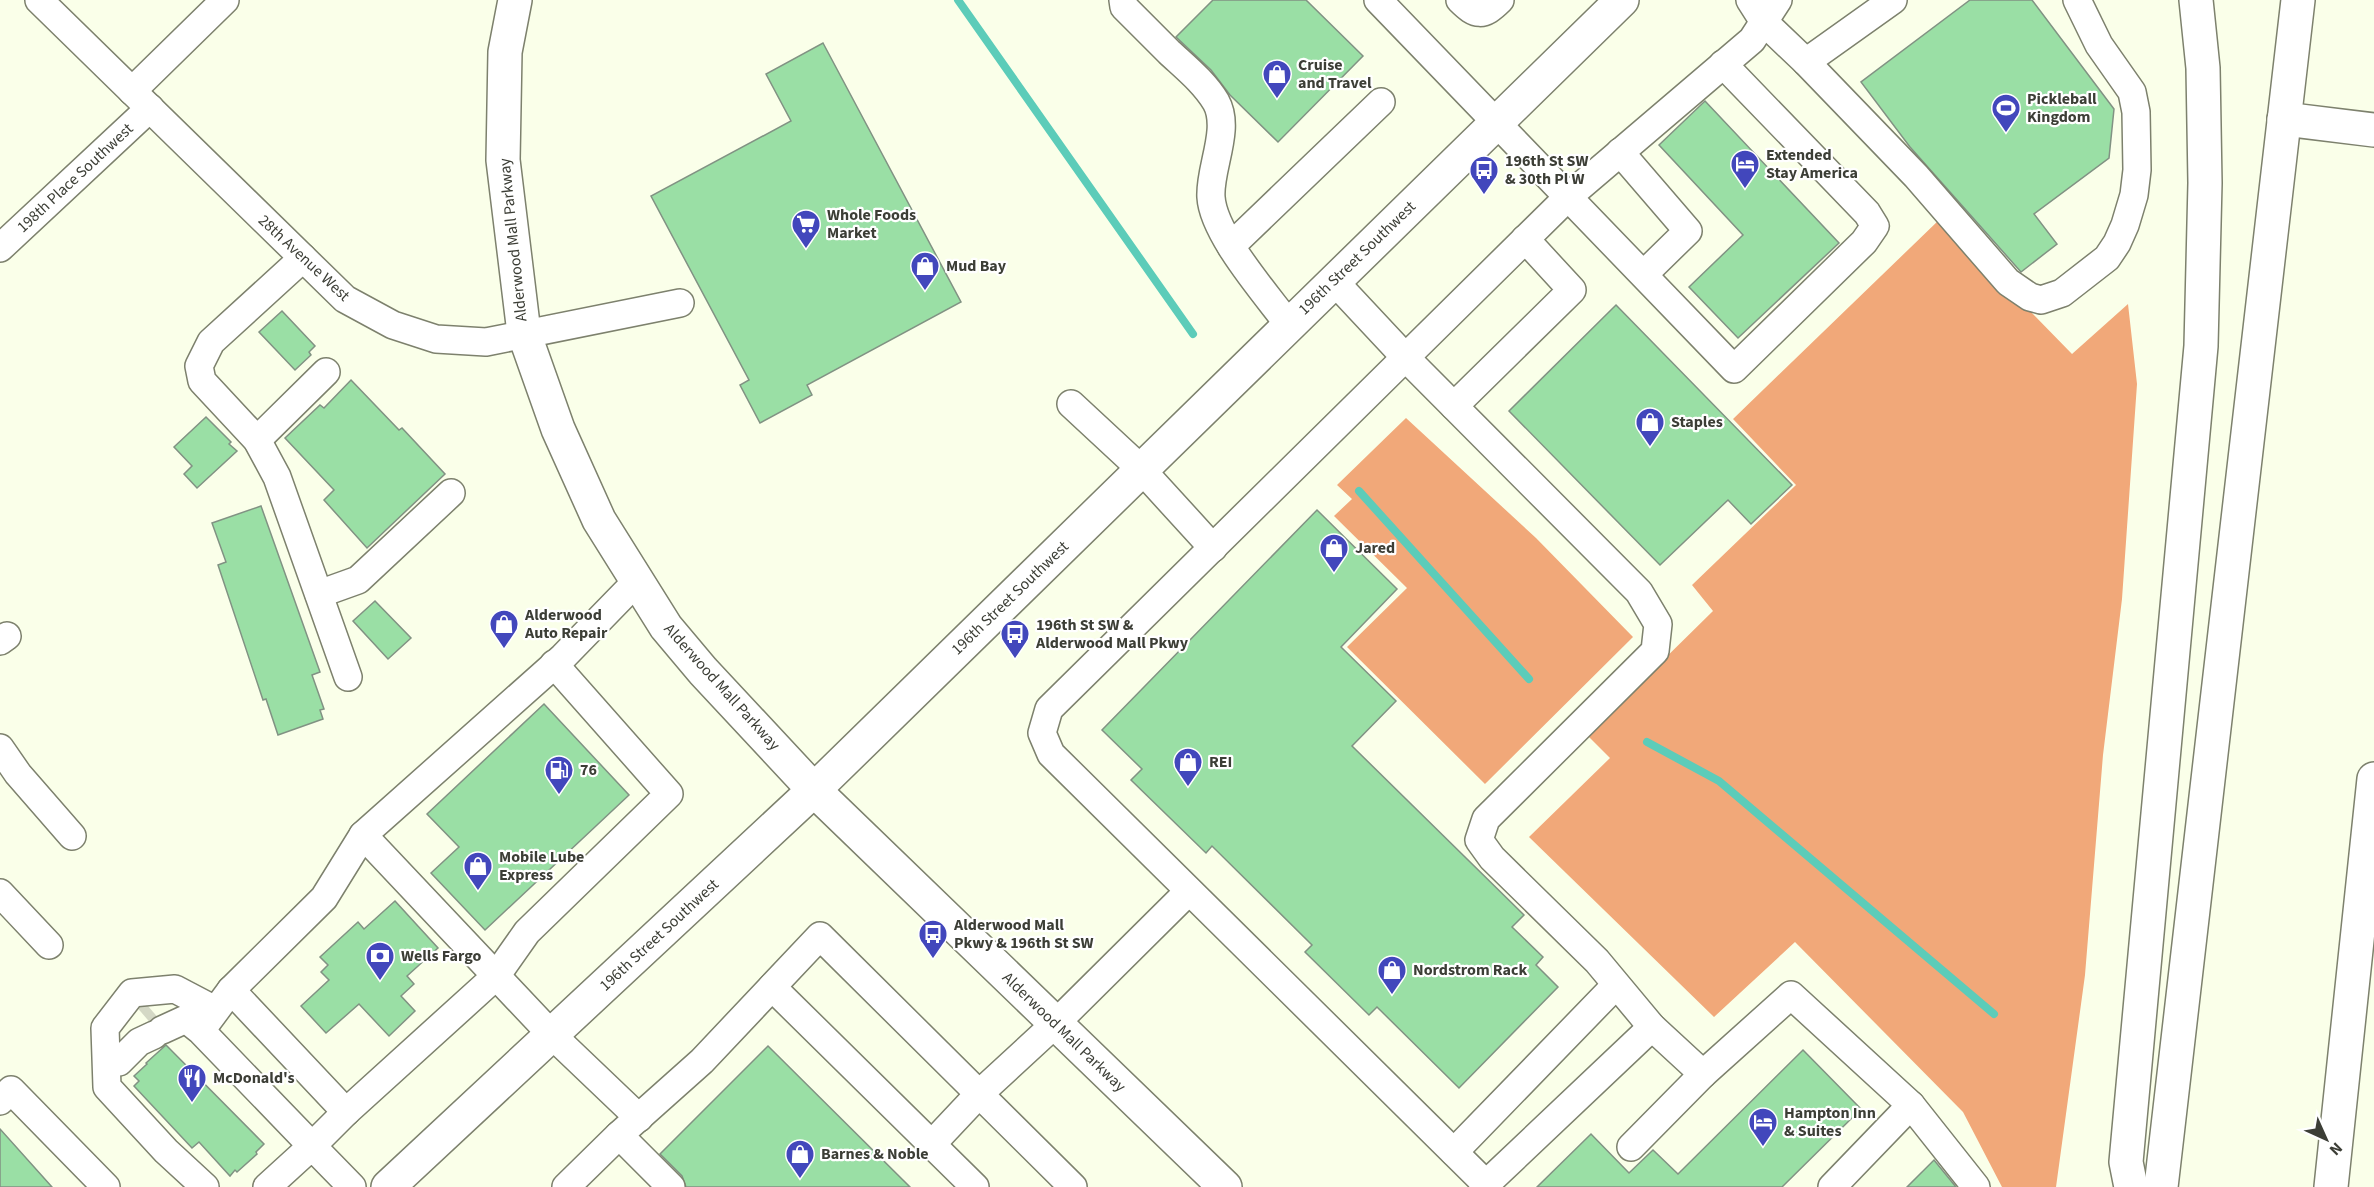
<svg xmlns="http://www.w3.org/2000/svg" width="2374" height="1187" viewBox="0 0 2374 1187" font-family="'Source Sans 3',sans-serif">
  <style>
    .forest { fill: #f1a879 }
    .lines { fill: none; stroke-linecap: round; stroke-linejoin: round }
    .stream { stroke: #5cccb9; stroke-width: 8 }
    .building { fill: #9adfa5; stroke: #819283; stroke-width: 1.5 }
    .minor-tunnel { stroke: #d4d8c5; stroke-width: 27; stroke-dasharray: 27 14; stroke-linecap: butt }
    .minor-casing { stroke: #7d816d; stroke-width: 30 }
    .major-casing { stroke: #7d816d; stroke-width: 36 }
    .highway-casing { stroke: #7d816d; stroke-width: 36 }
    .minor { stroke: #fff; stroke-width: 27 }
    .major { stroke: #fff; stroke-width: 33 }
    .highway { stroke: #fff; stroke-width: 33 }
    .labels { text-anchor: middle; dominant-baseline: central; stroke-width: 4.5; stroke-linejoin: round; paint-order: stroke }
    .poi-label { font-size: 16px; font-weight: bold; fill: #3c3e36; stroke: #fff; text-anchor: start }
    .street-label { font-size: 16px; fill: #3c3e36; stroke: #fff }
  </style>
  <rect width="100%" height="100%" fill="#faffe9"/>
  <g class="forest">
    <path d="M 1940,219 L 2072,354 L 2128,304 L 2137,384 L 2122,599 L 2103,755 L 2085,975 L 2056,1187 L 2002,1187 L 1963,1112 L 1795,942 L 1714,1017 L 1529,837 L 1610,758 L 1587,735 L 1713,611 L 1692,585 L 1796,485 L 1733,419 Z"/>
    <path d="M 1406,418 L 1536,538 L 1633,637 L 1485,784 L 1347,647 L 1407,588 L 1334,516 L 1352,499 L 1337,485 Z"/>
  </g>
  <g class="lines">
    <g class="stream">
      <path d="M 958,0 L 1193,334"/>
      <path d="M 1359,491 L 1529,679"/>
      <path d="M 1647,742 L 1719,781 L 1994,1014"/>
    </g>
  </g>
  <g class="building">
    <path d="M 1213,0 L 1306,0 L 1363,56 L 1278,142 L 1230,95 L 1211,70 L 1176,37 Z"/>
    <path d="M 1970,0 L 2032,0 L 2114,109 L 2109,158 L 2034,214 L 2057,244 L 2021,272 L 1910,147 L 1861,82 Z"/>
    <path d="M 823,43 L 961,302 L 807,385 L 812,395 L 760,423 L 740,385 L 749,380 L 651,196 L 791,121 L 766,74 Z"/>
    <path d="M 1705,101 L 1839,243 L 1738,338 L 1689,287 L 1743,235 L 1659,145 Z"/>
    <path d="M 1616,305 L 1792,485 L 1751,524 L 1728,500 L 1660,565 L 1509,411 Z"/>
    <path d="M 282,311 L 315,346 L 309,352 L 311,355 L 295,370 L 259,332 Z"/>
    <path d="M 351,380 L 399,430 L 402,428 L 445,474 L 367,548 L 324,500 L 334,490 L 285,438 L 320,405 L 324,408 Z"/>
    <path d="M 206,417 L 231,442 L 229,444 L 237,451 L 197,488 L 184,474 L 192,466 L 174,447 Z"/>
    <path d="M 261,506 L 320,672 L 312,675 L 324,709 L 320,710 L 323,719 L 278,735 L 266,699 L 263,700 L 218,565 L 226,562 L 212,523 Z"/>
    <path d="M 1317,510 L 1397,589 L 1341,647 L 1396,701 L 1352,746 L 1524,915 L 1512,927 L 1543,957 L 1536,965 L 1558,987 L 1459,1088 L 1377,1007 L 1369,1015 L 1305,952 L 1312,945 L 1212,846 L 1206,853 L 1131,780 L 1142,769 L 1102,730 Z"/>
    <path d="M 375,601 L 411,638 L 388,659 L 353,621 Z"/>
    <path d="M 544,704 L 629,795 L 485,930 L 431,873 L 459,847 L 427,814 Z"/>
    <path d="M 395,901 L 438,948 L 407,976 L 414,984 L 401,996 L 415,1011 L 389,1036 L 359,1004 L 326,1033 L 301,1006 L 329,980 L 321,972 L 328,965 L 320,957 L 358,922 L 364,929 Z"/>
    <path d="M 166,1045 L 264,1144 L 256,1152 L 257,1154 L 237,1172 L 235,1170 L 230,1176 L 199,1142 L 192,1148 L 134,1086 L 139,1081 L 134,1076 L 147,1064 L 146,1063 Z"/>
    <path d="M 768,1046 L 910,1187 L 686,1187 L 682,1176 L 660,1154 Z"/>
    <path d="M 1803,1050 L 1861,1109 L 1782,1187 L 1537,1187 L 1591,1134 L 1629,1173 L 1653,1150 L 1678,1174 Z"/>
    <path d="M 0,1129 L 52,1187 L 0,1187 Z"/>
    <path d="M 1934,1160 L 1956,1187 L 1907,1187 Z"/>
  </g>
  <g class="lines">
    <path class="minor-tunnel" d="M 141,1012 L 148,1006"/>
    <g class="minor-casing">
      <g id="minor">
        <path d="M 39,0 L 345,299 L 393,325 L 436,339 L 486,342 L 680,303"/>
        <path d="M 1123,0 L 1124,7 C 1139,22 1154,37 1169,52 C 1185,67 1204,82 1216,102 C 1231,129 1209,169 1211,197 C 1213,234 1266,294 1289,325"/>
        <path d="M 1378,0 L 1734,369 L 1864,242 L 1875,226 L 1867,213 L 1723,64"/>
        <path d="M 1460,0 C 1476,16 1483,17 1500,0"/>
        <path d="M 1750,0 L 1764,22 L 1806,62 L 1893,0"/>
        <path d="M 1806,62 L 1916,176 L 2008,282 L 2030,297 L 2041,300 L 2062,293 L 2107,258 L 2117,243 L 2125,225 L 2134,195 L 2137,170 L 2136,112 L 2132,92 L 2099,45 L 2077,0"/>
        <path d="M 132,91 L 225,0"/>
        <path d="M 1620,152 L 1688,231 L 1644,274"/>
        <path d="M 1231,246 L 1381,102"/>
        <path d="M 0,248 L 150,108"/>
        <path d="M 303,258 L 211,342 L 199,366 L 202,381 L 257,440 L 277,477 L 348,677"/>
        <path d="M 1334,281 L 1406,358 L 1639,592 L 1658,624 L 1655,651 L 1486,819 L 1479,840 L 1492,858 L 1597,961 L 1652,1027 L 1703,1074 L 1791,995 L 1911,1105"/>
        <path d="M 1071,404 L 1141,469 L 1213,548"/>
        <path d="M 1454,406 L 1572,290 L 1525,239"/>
        <path d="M 257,440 L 326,372"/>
        <path d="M 637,581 L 563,657 L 363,835 L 552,1035 L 639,1118"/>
        <path d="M 319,594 L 358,580 L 451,493"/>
        <path d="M 0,641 L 7,636"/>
        <path d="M 0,748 L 18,774 L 72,836"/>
        <path d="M 0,893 L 49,945"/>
        <path d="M 772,987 L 975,1187"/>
        <path d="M 231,990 L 346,1112"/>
        <path d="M 205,1025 L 231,990 L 324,898 L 363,835"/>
        <path d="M 162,1030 L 186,1019 L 201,1031 L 312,1146 L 346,1112 L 496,976 L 527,932 L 669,794 L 554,664"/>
        <path d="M 119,1062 L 139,1042 L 154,1035"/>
        <path d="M 0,1101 L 11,1090 L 106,1187"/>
        <path d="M 619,1135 L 671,1187"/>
        <path d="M 931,1145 L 979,1094 L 1056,1023 L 1189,891"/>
        <path d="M 1631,1147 L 1703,1074"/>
        <path d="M 1454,1152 L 1616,985"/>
        <path d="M 1485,1183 L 1051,754 L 1042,733 L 1049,709 L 1569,196 L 1752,40 L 1778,0"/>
        <path d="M 205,1187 L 166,1151 L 107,1087 L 105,1028 L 132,993 L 175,989 L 215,1010"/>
        <path d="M 267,1187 L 312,1146 L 352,1187"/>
        <path d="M 566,1187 L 619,1135 L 702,1061 L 820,936 L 1073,1187"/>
        <path d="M 1483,1187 L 1652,1027"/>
        <path d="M 1832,1187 L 1911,1105 L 1976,1187"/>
      </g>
    </g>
    <g class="major-casing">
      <g id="major">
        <path d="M 515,0 L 505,52 L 503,160 L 524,333 L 558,429 L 599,520 L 666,627 L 703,671 L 814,790 L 1225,1187"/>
        <path d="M 388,1187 L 814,790 L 1622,0"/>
      </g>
    </g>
    <g class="highway-casing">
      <g id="highway">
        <path d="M 2284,119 L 2374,130"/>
        <path d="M 2131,1187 L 2126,1162 L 2201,346 L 2205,183 L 2203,68 L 2196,0"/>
        <path d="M 2161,1187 L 2298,0"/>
        <path d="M 2331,1187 L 2374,779"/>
      </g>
    </g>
    <use href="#minor" class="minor"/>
    <use href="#major" class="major"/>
    <use href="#highway" class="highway"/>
  </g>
  <defs>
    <g id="shop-pin" transform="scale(1.5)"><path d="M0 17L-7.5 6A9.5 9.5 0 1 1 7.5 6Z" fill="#4247bc" stroke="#fff"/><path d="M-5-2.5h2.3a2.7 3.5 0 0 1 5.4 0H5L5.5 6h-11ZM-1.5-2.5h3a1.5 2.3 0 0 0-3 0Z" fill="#fff"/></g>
    <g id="stadium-pin" transform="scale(1.5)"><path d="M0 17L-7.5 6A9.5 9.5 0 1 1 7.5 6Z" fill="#4247bc" stroke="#fff"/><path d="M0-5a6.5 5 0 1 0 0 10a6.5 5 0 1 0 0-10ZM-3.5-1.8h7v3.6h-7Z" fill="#fff"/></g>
    <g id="hotel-pin" transform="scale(1.5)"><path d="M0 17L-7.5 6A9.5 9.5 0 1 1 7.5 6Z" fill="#4247bc" stroke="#fff"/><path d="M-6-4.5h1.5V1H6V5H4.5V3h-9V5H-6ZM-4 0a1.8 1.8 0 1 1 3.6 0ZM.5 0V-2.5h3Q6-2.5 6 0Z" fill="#fff"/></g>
    <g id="bus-pin" transform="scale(1.5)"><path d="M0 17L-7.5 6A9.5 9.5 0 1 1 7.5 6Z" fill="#4247bc" stroke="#fff"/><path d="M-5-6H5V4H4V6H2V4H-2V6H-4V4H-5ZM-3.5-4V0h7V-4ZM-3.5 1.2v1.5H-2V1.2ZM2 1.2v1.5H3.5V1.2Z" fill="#fff"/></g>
    <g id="supermarket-pin" transform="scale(1.5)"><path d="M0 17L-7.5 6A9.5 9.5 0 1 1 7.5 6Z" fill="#4247bc" stroke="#fff"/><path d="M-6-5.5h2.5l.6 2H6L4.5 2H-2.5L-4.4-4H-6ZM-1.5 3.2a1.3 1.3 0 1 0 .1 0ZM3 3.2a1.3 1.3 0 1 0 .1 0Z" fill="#fff"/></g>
    <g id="fuel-pin" transform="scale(1.5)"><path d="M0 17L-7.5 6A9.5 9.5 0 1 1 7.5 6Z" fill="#4247bc" stroke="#fff"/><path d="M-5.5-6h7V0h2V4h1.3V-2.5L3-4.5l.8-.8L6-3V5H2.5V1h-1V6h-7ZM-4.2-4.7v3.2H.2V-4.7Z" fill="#fff"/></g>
    <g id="bank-pin" transform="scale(1.5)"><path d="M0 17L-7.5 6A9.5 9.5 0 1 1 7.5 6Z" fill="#4247bc" stroke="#fff"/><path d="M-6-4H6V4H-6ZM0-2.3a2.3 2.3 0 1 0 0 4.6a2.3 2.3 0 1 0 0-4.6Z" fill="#fff"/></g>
    <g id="restaurant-pin" transform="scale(1.5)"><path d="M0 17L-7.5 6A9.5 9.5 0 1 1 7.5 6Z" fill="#4247bc" stroke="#fff"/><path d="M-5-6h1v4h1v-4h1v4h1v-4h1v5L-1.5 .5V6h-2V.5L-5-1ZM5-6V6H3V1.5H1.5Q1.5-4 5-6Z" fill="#fff"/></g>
  </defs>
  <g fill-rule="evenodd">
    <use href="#shop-pin" x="1277" y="74"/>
    <use href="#stadium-pin" x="2006" y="108"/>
    <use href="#hotel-pin" x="1745" y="164"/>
    <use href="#bus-pin" x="1484" y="170"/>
    <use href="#supermarket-pin" x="806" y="224"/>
    <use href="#shop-pin" x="925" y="266"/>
    <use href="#shop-pin" x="1650" y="422"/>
    <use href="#shop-pin" x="1334" y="548"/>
    <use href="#shop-pin" x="504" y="624"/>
    <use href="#bus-pin" x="1015" y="634"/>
    <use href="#shop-pin" x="1188" y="762"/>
    <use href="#fuel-pin" x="559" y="770"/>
    <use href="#shop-pin" x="478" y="866"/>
    <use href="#bus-pin" x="933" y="934"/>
    <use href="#bank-pin" x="380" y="956"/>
    <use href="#shop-pin" x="1392" y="970"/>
    <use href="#restaurant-pin" x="192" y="1078"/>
    <use href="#hotel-pin" x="1763" y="1122"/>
    <use href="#shop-pin" x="800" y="1154"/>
  </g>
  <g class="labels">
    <g class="poi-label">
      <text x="1298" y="65">Cruise<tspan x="1298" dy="18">and Travel</tspan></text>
      <text x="2027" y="99">Pickleball<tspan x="2027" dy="18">Kingdom</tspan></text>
      <text x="1766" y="155">Extended<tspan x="1766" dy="18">Stay America</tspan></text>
      <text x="1505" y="161">196th St SW<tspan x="1505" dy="18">&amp; 30th Pl W</tspan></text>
      <text x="827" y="215">Whole Foods<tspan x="827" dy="18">Market</tspan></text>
      <text x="946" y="266">Mud Bay</text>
      <text x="1671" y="422">Staples</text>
      <text x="1355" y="548">Jared</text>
      <text x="525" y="615">Alderwood<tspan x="525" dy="18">Auto Repair</tspan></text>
      <text x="1036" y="625">196th St SW &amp;<tspan x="1036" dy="18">Alderwood Mall Pkwy</tspan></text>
      <text x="1209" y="762">REI</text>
      <text x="580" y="770">76</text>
      <text x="499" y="857">Mobile Lube<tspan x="499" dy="18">Express</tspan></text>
      <text x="954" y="925">Alderwood Mall<tspan x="954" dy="18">Pkwy &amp; 196th St SW</tspan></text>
      <text x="401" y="956">Wells Fargo</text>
      <text x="1413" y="970">Nordstrom Rack</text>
      <text x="213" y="1078">McDonald's</text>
      <text x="1784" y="1113">Hampton Inn<tspan x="1784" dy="18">&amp; Suites</tspan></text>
      <text x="821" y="1154">Barnes &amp; Noble</text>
    </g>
    <g class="street-label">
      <text transform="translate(75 178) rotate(-43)">198th Place Southwest</text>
      <text transform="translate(513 240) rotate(-96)">Alderwood Mall Parkway</text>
      <text transform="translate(304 258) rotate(43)">28th Avenue West</text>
      <text transform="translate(1357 258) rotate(-44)">196th Street Southwest</text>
      <text transform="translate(1010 598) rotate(-44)">196th Street Southwest</text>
      <text transform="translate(722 687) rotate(48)">Alderwood Mall Parkway</text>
      <text transform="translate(659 935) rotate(-43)">196th Street Southwest</text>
      <text transform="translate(1064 1032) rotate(44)">Alderwood Mall Parkway</text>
    </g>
  </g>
  <g transform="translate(2326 1139) rotate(135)" stroke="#ffffff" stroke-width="4.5" paint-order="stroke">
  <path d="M0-4.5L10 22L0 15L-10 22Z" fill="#3c3e36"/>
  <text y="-9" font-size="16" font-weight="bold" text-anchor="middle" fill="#3c3e36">N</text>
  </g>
</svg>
